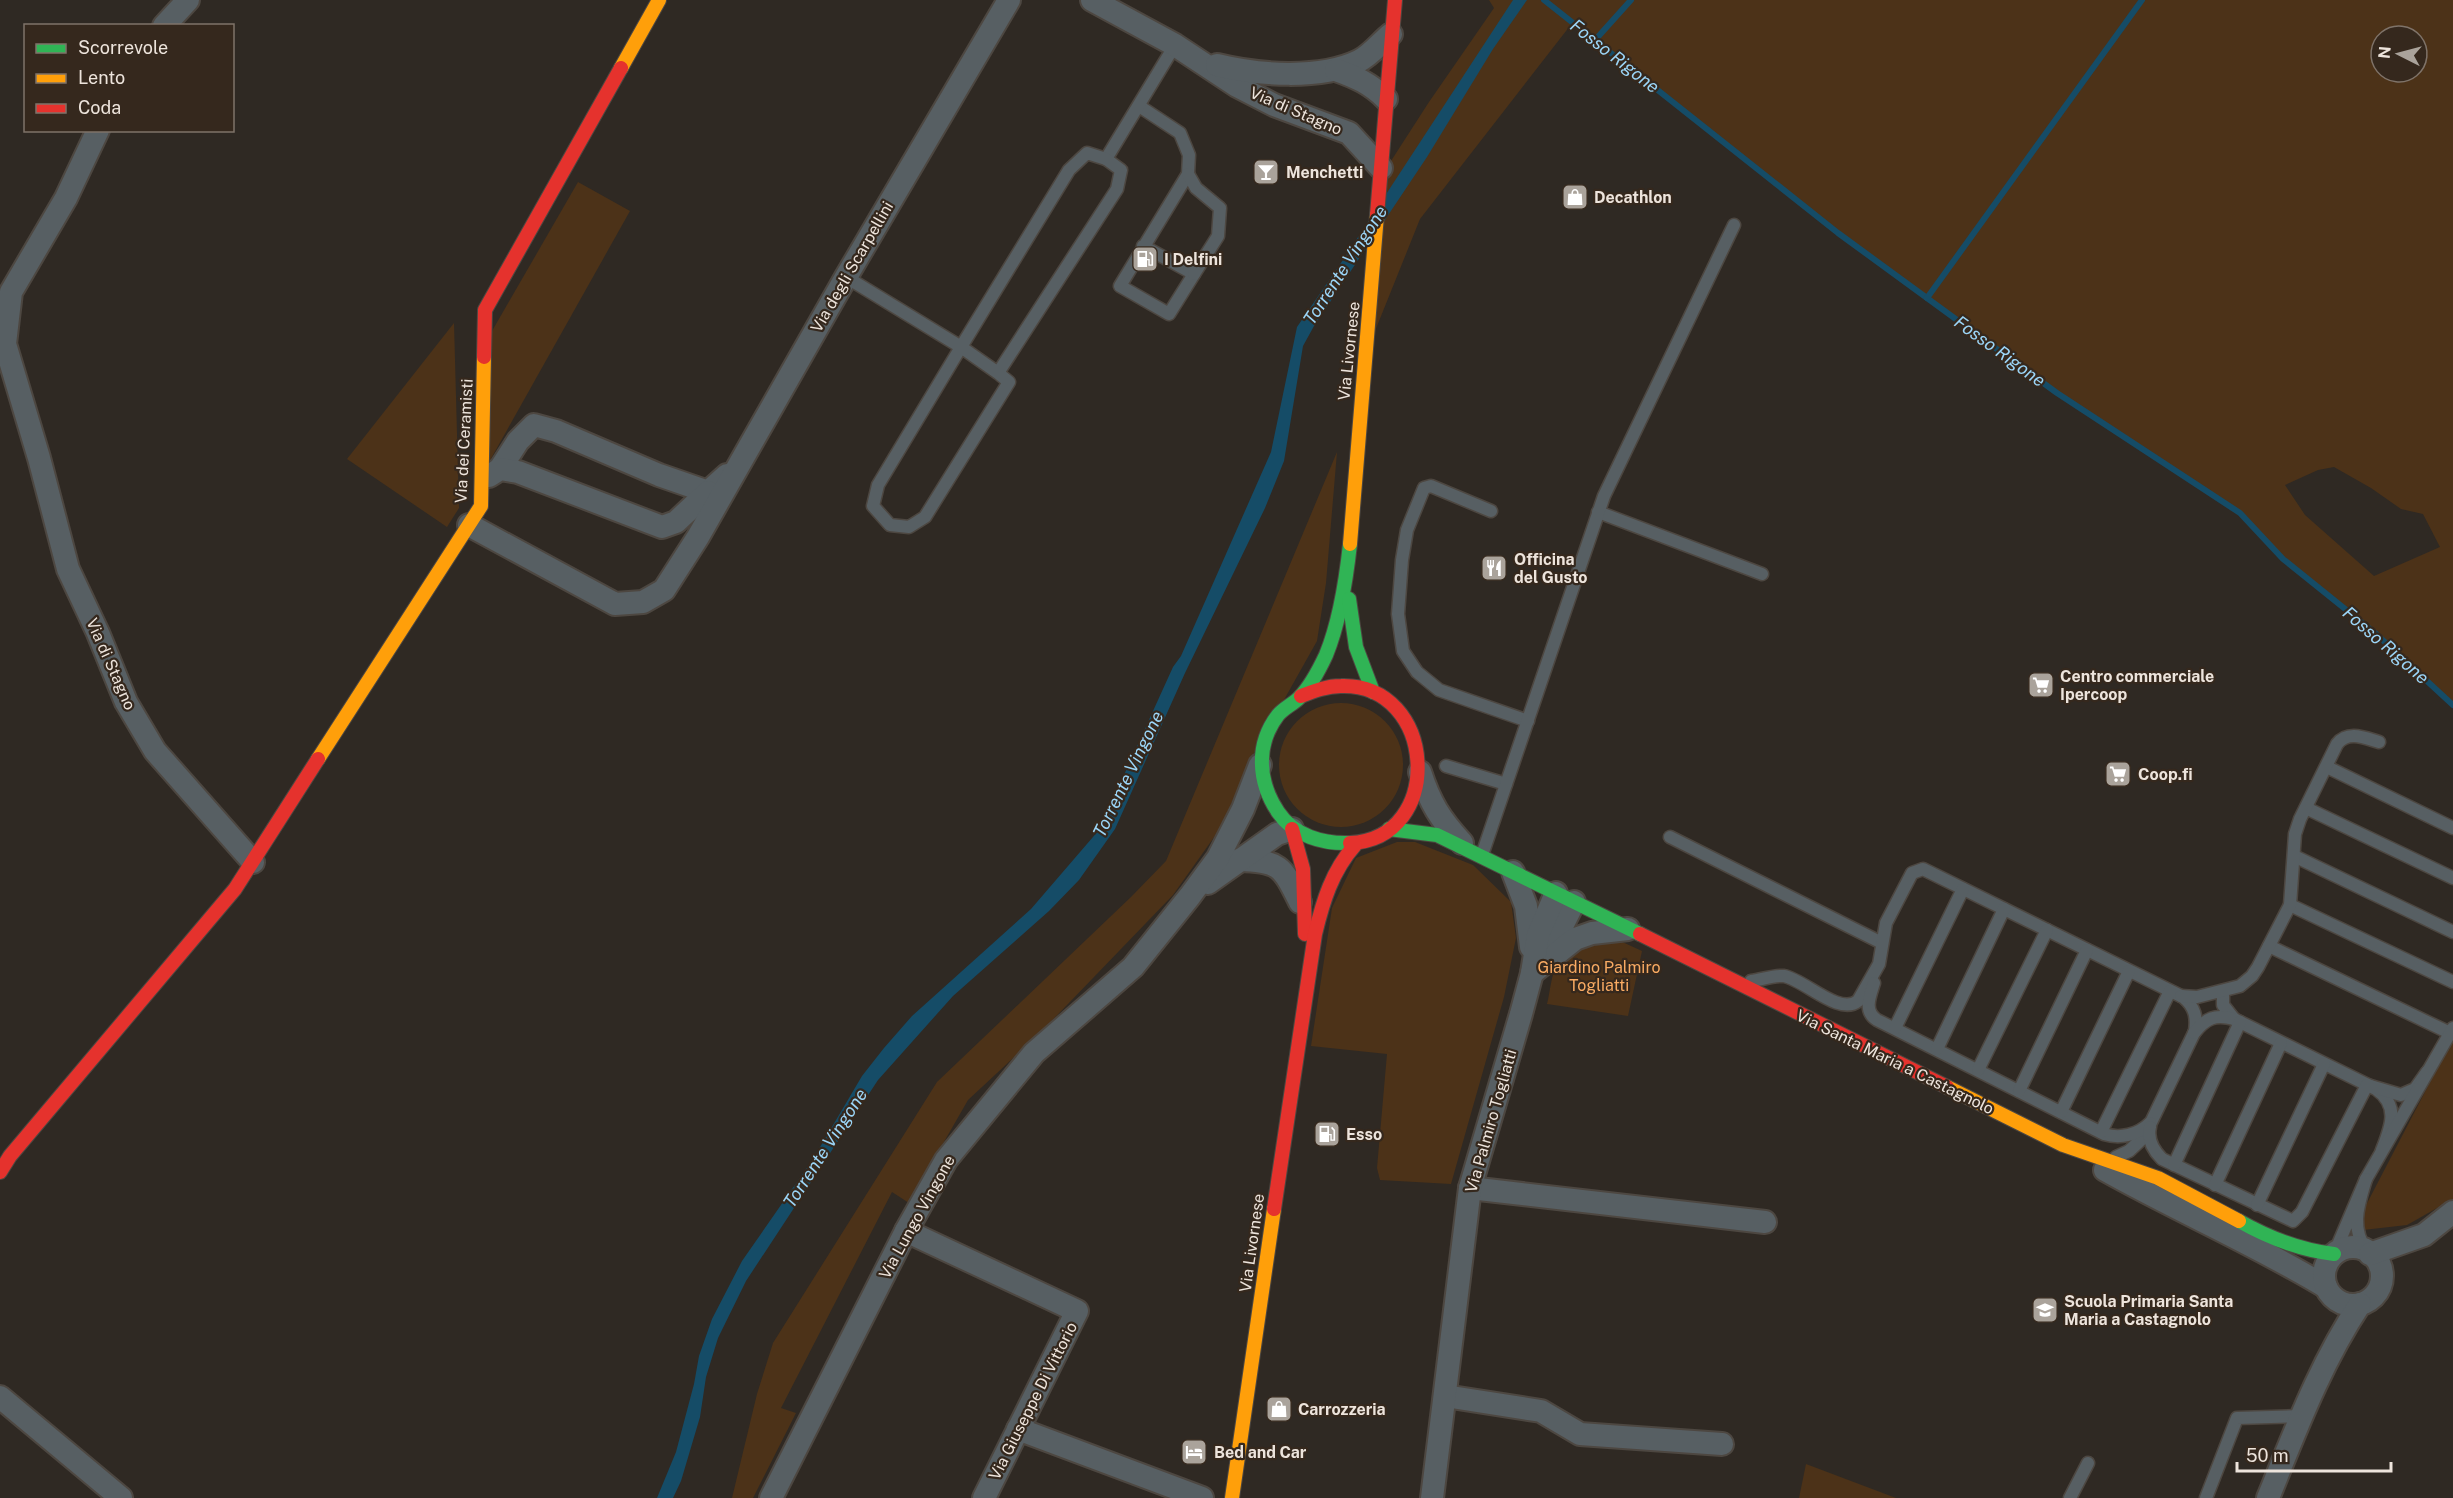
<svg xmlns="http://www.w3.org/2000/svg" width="2453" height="1498" viewBox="0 0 2453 1498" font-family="'Public Sans',sans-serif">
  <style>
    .green { fill: #4c3218; fill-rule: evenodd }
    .water { fill: #154c67 }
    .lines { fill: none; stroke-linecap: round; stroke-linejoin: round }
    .stream { stroke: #154c67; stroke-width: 6 }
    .lane-casing { stroke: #4d4741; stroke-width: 15 }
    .street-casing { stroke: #4d4741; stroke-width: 26 }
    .fast-casing { stroke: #4d4741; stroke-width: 16 }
    .slow-casing { stroke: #4d4741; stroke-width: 16 }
    .jam-casing { stroke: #4d4741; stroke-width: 16 }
    .lane { stroke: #575f63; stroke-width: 12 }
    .street { stroke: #575f63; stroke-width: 22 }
    .fast { stroke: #30b455; stroke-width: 14 }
    .slow { stroke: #ff9f0a; stroke-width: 14 }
    .jam { stroke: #e5322d; stroke-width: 14 }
    .labels { text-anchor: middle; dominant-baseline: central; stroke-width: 4.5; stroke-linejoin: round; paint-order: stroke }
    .street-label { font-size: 16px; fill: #ede4dc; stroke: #35281d }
    .poi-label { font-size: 16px; font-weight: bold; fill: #ede4dc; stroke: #35281d; text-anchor: start }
    .park-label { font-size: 16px; fill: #f9ab63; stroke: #35281d }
    .water-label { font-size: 18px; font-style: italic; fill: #9bd5f7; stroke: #35281d }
  </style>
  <rect width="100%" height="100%" fill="#2f2923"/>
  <g class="green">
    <path d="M 1489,0 L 2453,0 L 2453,705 L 2375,633 L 2283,559 L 2240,513 L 2057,393 L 1838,233 L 1573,22 L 1420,219 L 1365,356 L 1380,178 L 1429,102 L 1494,8 ZM 2381,36 L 2417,36 L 2417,72 L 2381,72 ZM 2334,467 L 2371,488 L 2401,509 L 2423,514 L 2440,547 L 2374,576 L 2305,515 L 2285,485 L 2318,470 Z"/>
    <path d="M 578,182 L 630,211 L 484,471 L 488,338 Z"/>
    <path d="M 454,323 L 459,508 L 447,527 L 347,459 Z"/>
    <path d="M 1337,452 L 1326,583 L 1317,641 L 1248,764 L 1222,826 L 1173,895 L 1040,1033 L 968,1100 L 909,1203 L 892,1192 L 781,1408 L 796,1413 L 753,1498 L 732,1498 L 757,1394 L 773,1343 L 937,1082 L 1131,897 L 1166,861 Z"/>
    <circle cx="1341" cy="765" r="62"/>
    <path d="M 1397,842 L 1415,842 L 1473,865 L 1511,902 L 1516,938 L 1504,997 L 1451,1184 L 1380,1180 L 1377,1168 L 1387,1054 L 1311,1046 L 1332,908 L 1356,858 Z"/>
    <path d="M 1618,940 L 1642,951 L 1628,1016 L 1547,1004 C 1550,993 1551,973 1558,963 C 1572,944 1596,940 1618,940 Z"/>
    <path d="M 2453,1038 L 2453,1199 L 2407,1225 L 2363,1230 L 2363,1211 Z"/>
    <path d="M 1806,1464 L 1896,1498 L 1799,1498 Z"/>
  </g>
  <path class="water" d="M 1513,0 L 1527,0 L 1493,49 L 1427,157 L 1314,326 L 1303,346 L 1284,461 L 1265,508 L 1185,673 L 1115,829 L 1079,880 L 1049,911 L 953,996 L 878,1080 L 746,1281 L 718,1338 L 706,1377 L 700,1417 L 681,1481 L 673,1498 L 657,1498 L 676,1452 L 694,1384 L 699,1356 L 712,1319 L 742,1261 L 813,1159 L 862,1076 L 884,1048 L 912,1016 L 1031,909 L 1099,830 L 1173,667 L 1181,656 L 1271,452 L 1297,327 L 1345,257 Z"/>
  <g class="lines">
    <g class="stream">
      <path d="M 1544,0 L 1838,233 L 2057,393 L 2240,513 L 2283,559 L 2375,633 L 2453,705"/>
      <path d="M 1596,39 L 1631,0"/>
      <path d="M 1927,298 L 2142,0"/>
    </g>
    <g class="lane-casing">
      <g id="lane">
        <path d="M 1139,106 L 1180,133 L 1189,155 L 1188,174 L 1120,286 L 1169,314 L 1194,274 L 1143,246"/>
        <path d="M 1106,159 L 1175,45"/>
        <path d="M 1188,174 L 1196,188 L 1220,208 L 1218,236 L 1194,274"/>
        <path d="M 846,277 L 961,347 L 878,485 L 873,506 L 890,525 L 909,527 L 925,517 L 1009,382 L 998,373 L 1117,189 L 1121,170 L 1106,159 L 1087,153 L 1069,170 L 961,347 L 998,373"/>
        <path d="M 1491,511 L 1431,486 L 1424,488 L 1407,530 L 1402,560 L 1398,614 L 1403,651 L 1417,672 L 1439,690 L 1528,721"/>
        <path d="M 1598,512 L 1762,574"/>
        <path d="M 1446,766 L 1506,784"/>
        <path d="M 2327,767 L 2453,828"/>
        <path d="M 2306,808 L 2453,878"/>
        <path d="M 1670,837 L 1882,943"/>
        <path d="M 1482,855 L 1604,496 L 1734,225"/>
        <path d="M 2294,856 L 2453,932"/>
        <path d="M 2290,905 L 2453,982"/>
        <path d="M 2269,946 L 2450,1033"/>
        <path d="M 1751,981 C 1761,980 1774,975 1784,976 C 1805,980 1839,1016 1858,1001 L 1879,964 L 1886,923 L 1912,873 L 1923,869 L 2183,997 C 2195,1007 2197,1017 2195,1031 L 2144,1137 L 2129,1151 L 2116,1157"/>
        <path d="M 1874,983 C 1870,996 1863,1011 1877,1020 L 2104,1134 C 2120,1139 2138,1135 2150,1123"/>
        <path d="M 2223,991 L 2223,1005 L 2234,1019"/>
        <path d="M 2181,996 L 2197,997 L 2240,986 L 2252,976 L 2258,967 L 2290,905 L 2295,834 L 2300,819 L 2337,744 C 2348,730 2365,738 2379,742"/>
        <path d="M 1895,1028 L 1963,889"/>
        <path d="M 2194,1033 C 2206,1018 2215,1014 2234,1019 L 2376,1089 C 2400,1106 2391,1127 2382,1150"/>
        <path d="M 1937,1049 L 2004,909"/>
        <path d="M 1978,1070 L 2047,930"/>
        <path d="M 2019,1091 L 2087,950"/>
        <path d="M 2061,1112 L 2129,971"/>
        <path d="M 2150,1127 C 2147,1140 2153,1150 2162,1159 L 2293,1221 L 2302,1212 L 2367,1085 L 2401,1095 L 2415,1089 L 2427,1072"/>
        <path d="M 2101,1132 L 2170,991"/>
        <path d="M 2174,1165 L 2240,1022"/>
        <path d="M 2366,1179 L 2453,1028"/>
        <path d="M 2215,1185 L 2281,1043"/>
        <path d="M 2257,1205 L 2324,1064"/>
        <path d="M 2334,1254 L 2366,1179 C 2358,1206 2350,1227 2367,1252"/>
        <path d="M 2070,1498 L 2088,1463"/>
        <path d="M 2206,1498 L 2237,1418 L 2302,1416"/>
      </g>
    </g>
    <g class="street-casing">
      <g id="street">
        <path d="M 1092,0 L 1175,45 L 1237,86 L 1274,105 L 1349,133 L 1381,168"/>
        <path d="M 164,26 L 188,0"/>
        <path d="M 1217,65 C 1258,75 1320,80 1359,61 C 1371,55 1381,42 1391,34"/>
        <path d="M 1336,70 C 1356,77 1371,84 1386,99"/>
        <path d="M 98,130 L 66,198 L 11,292 L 5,344 L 39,458 L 68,569 L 98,633 L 126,702 L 155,751 L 253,862"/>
        <path d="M 500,469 L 518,441 L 534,425 L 556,431 L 659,475 L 708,492 L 727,475"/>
        <path d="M 489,476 L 500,469 L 518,472 L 662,527 L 676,522 L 708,492"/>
        <path d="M 469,525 L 615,604 L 643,602 L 664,590 L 698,537 L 846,277 L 1009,0"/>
        <path d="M 1420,772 C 1430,803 1440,819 1462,843"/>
        <path d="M 1239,860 C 1280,861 1282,866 1300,902"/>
        <path d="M 1513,872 L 1526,906 L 1531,947"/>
        <path d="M 1208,883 L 1277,834 L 1292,829"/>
        <path d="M 1543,957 L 1554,942 L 1574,902"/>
        <path d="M 1532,973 L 1575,939 L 1592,933 L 1628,929"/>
        <path d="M 2105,1170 C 2178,1211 2255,1244 2326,1287"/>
        <path d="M 1470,1188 L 1765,1222"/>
        <path d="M 906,1231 L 1077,1311 L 984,1498"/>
        <circle cx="2353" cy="1276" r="29"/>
        <path d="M 2370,1254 L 2424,1235 L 2453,1212"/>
        <path d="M 1445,1396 L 1541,1411 L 1580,1434 L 1722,1444"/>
        <path d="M 0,1397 L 121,1498"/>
        <path d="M 1018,1429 L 1202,1498"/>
        <path d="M 771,1498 L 906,1231 L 946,1160 L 1034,1053 L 1133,967 L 1190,896 L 1218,858 L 1243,809 L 1260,765"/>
        <path d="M 1432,1498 L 1470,1188 L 1521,1014 L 1532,973 L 1538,935 L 1556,893"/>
        <path d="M 2268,1498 C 2295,1432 2320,1364 2360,1304"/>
      </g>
    </g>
    <g class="fast-casing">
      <g id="fast">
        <path d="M 1350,544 C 1346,581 1340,621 1326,655 C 1319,670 1311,686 1299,698 C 1293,704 1284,708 1278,715 C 1255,745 1258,782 1278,812 C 1294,836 1323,844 1350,843"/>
        <path d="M 1349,599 L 1356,647 L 1373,692"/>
        <path d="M 1389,829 L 1437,835 L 1640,934"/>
        <path d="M 2239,1221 C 2269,1238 2299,1250 2334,1254"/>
      </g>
    </g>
    <g class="slow-casing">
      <g id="slow">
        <path d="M 621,68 L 659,0"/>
        <path d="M 1350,544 L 1377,215"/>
        <path d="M 318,759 L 481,506 L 484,357"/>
        <path d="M 1947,1087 L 2063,1145 L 2158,1178 L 2239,1221"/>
        <path d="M 1232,1498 L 1274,1209"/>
      </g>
    </g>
    <g class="jam-casing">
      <g id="jam">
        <path d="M 1377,215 L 1395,0"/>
        <path d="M 484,357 L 485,310 L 621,68"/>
        <path d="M 1301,696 C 1314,691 1327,686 1341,686 C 1437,683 1446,839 1350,843"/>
        <path d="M 1292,829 L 1303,869 L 1305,934"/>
        <path d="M 1640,934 L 1947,1087"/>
        <path d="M 0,1172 L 10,1156 L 235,889 L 318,759"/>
        <path d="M 1274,1209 L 1315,934 C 1323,901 1332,871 1355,845"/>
      </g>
    </g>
    <use href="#lane" class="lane"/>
    <use href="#street" class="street"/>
    <use href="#fast" class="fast"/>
    <use href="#slow" class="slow"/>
    <use href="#jam" class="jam"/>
  </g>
  <defs>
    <g id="bar-square" transform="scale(1.35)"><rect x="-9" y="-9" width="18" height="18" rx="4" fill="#aaa39b" stroke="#35281d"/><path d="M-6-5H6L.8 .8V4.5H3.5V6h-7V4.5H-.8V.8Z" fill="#fff"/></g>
    <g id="shop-square" transform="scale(1.35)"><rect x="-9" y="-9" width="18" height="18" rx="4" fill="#aaa39b" stroke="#35281d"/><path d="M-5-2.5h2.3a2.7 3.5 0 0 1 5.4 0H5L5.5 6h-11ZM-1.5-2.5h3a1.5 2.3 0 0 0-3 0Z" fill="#fff"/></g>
    <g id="fuel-square" transform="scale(1.35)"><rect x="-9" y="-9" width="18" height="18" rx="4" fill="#aaa39b" stroke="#35281d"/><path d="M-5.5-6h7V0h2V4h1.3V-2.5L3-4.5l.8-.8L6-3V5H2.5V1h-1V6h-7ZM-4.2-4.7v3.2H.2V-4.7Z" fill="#fff"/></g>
    <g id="restaurant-square" transform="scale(1.35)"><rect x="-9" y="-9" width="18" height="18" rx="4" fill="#aaa39b" stroke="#35281d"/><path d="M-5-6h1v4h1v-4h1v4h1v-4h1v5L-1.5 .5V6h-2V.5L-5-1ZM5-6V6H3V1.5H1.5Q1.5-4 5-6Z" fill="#fff"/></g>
    <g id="supermarket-square" transform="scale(1.35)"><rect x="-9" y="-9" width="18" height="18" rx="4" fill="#aaa39b" stroke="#35281d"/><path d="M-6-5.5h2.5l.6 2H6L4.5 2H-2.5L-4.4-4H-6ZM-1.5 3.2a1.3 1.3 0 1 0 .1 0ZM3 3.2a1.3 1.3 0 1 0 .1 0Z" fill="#fff"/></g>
    <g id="school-square" transform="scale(1.35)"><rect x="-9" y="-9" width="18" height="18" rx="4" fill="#aaa39b" stroke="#35281d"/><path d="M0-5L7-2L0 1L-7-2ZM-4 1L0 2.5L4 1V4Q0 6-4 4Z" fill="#fff"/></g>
    <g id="hotel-square" transform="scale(1.35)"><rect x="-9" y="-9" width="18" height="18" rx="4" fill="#aaa39b" stroke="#35281d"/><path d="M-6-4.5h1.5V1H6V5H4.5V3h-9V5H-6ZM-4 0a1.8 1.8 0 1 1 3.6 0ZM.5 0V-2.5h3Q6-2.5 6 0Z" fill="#fff"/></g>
  </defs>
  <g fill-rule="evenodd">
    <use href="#bar-square" x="1266" y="172"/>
    <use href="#shop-square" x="1575" y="197"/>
    <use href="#fuel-square" x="1145" y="259"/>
    <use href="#restaurant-square" x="1494" y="568"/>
    <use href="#supermarket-square" x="2041" y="685"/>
    <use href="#supermarket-square" x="2118" y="774"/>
    <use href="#fuel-square" x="1327" y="1134"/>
    <use href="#school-square" x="2045" y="1310"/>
    <use href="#shop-square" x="1279" y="1409"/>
    <use href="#hotel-square" x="1194" y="1452"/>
  </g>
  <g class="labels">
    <g class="street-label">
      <text transform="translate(1296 111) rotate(23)">Via di Stagno</text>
      <text transform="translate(852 267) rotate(-60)">Via degli Scarpellini</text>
      <text transform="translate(1349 351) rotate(-84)">Via Livornese</text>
      <text transform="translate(464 441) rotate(-87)">Via dei Ceramisti</text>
      <text transform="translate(111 664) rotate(66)">Via di Stagno</text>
      <text transform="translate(1895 1062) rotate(26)">Via Santa Maria a Castagnolo</text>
      <text transform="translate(1491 1121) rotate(-74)">Via Palmiro Togliatti</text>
      <text transform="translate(917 1217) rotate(-61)">Via Lungo Vingone</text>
      <text transform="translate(1252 1243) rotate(-82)">Via Livornese</text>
      <text transform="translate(1033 1401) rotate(-63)">Via Giuseppe Di Vittorio</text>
    </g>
    <g class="poi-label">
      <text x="1286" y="172">Menchetti</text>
      <text x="1594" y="197">Decathlon</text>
      <text x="1164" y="259">I Delfini</text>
      <text x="1514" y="559">Officina<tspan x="1514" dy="18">del Gusto</tspan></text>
      <text x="2060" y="676">Centro commerciale<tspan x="2060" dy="18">Ipercoop</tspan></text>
      <text x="2138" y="774">Coop.fi</text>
      <text x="1346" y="1134">Esso</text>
      <text x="2064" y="1301">Scuola Primaria Santa<tspan x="2064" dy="18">Maria a Castagnolo</tspan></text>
      <text x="1298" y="1409">Carrozzeria</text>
      <text x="1214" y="1452">Bed and Car</text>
    </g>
    <g class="park-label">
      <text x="1599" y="967">Giardino Palmiro<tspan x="1599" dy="18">Togliatti</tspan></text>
    </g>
    <g class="water-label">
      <text transform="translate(1615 56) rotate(38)">Fosso Rigone</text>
      <text transform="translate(1345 265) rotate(-57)">Torrente Vingone</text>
      <text transform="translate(2000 351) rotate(36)">Fosso Rigone</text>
      <text transform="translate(2386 645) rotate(41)">Fosso Rigone</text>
      <text transform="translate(1128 774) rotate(-64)">Torrente Vingone</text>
      <text transform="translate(825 1148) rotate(-57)">Torrente Vingone</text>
    </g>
  </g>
  <rect x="24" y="24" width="210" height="108" fill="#35281d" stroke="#7f7369" stroke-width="1.5"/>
  <rect x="36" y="44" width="30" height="9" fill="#30b455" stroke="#7f7369" stroke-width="1.5"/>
  <text x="78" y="54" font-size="18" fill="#ede4dc">Scorrevole</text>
  <rect x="36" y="74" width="30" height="9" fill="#ff9f0a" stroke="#7f7369" stroke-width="1.5"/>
  <text x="78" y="84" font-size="18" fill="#ede4dc">Lento</text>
  <rect x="36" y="104" width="30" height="9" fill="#e5322d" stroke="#7f7369" stroke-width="1.5"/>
  <text x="78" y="114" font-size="18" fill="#ede4dc">Coda</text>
  <g transform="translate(2399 54) rotate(276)"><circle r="28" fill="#35281d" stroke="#7f7369" stroke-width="1.5"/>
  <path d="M0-4.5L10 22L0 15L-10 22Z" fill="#aaa39b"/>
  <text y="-9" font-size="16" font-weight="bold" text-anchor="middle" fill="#ede4dc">N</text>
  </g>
  <path d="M2237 1462v9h154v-9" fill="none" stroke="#ede4dc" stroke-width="3"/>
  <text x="2246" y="1462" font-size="18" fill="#ede4dc" stroke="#35281d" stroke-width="4.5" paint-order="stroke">50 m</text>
</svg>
